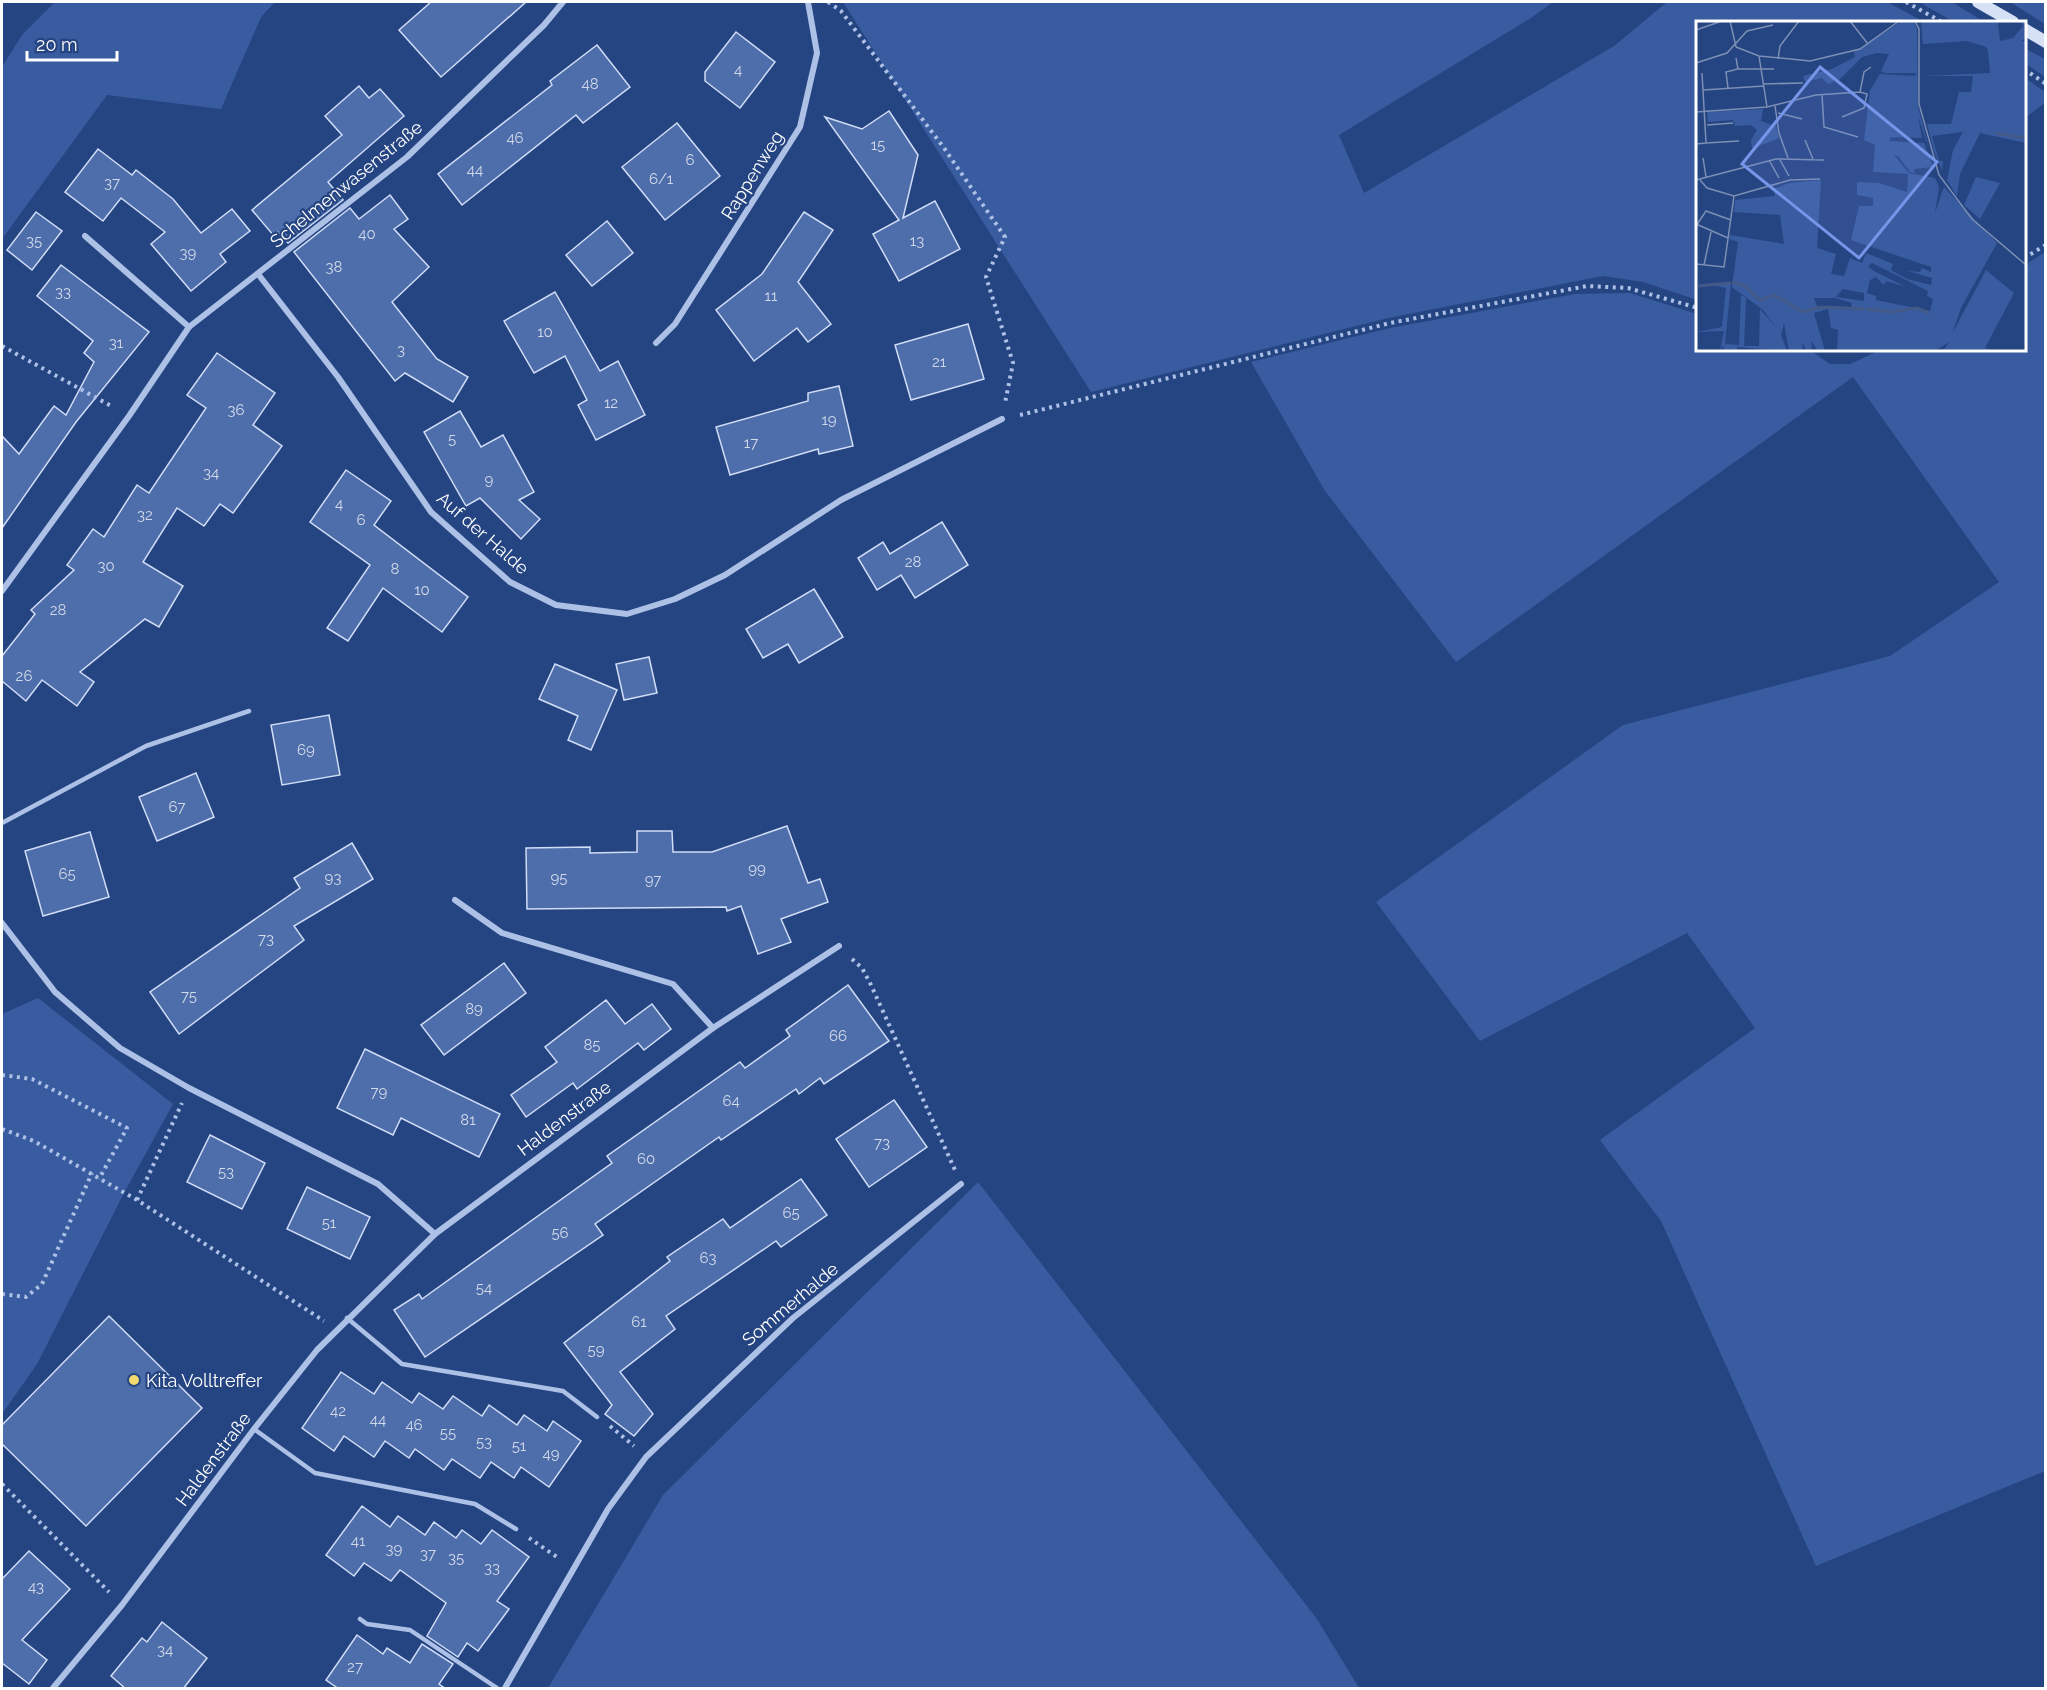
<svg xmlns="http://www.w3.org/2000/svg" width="2047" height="1690" viewBox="0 0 2047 1690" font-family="Raleway,sans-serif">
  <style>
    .green { fill: #395ca0 }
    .building { fill: #4d6dab; stroke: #d0ddf6; stroke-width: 1.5 }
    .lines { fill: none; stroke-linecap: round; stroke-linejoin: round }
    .path { stroke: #adc1e7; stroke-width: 4; stroke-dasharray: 3 4.5; stroke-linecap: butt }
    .lane { stroke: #adc1e7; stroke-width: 4.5 }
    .street { stroke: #adc1e7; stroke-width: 6 }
    .secondary { stroke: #d7e1f6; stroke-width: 12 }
    .poi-dot { fill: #f1d971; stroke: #254482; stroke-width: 2 }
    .labels { text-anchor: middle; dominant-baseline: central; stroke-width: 4.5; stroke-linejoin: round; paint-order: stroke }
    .number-label { font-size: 15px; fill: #d2daea }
    .street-label { font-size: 18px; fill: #fff; stroke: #254482 }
    .poi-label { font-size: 18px; fill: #fff; stroke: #254482; text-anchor: start }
    .inset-river { fill: none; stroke: #435987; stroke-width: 3 }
    .inset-road { fill: none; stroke: #7c8fb4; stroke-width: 1.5 }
    .view { fill: #7795e8; fill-opacity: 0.15; stroke: #7795e8; stroke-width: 3 }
    .inset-edge { fill: none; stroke: #fff; stroke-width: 3 }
  </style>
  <rect width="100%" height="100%" fill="#254482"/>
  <g class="green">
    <path d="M 55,2 L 275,2 L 261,17 L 221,109 L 107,95 L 2,239 L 2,67 L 22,35 Z"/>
    <path d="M 843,2 L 1553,2 L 1531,18 L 1339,135 L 1364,193 L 1614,46 L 1667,2 L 1887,2 L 1924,22 L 1698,22 L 1697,300 L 1643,282 L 1603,276 L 1388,318 L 1091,392 Z"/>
    <path d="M 1919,2 L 1952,2 L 1984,22 L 1954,22 Z"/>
    <path d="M 2010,2 L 2045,3 L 2045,24 Z"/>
    <path d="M 2024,48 L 2045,59 L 2045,77 L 2025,63 Z"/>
    <path d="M 2025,78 L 2045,92 L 2046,102 L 2025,118 Z"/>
    <path d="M 2045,252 L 2045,1471 L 1816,1566 L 1661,1221 L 1600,1140 L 1755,1028 L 1687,933 L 1480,1041 L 1376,902 L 1623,725 L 1890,656 L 1999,582 L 1853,377 L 1456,662 L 1325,491 L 1251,362 L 1390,328 L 1575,294 L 1630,293 L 1697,314 L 1698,350 L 1810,350 L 1830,364 L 1850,364 L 1880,350 L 2024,350 L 2025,265 Z"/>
    <path d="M 38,998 L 173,1104 L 124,1193 L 37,1364 L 2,1414 L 2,1014 Z"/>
    <path d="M 978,1182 L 1317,1619 L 1359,1688 L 548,1688 L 663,1495 Z"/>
  </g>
  <g class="building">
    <path d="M 431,2 L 526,2 L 441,77 L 399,30 Z"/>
    <path d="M 736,32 L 775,62 L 740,108 L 705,81 L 705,72 Z"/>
    <path d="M 597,45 L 630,87 L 583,123 L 576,115 L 462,205 L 438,174 L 552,85 L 550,81 Z"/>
    <path d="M 359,86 L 369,98 L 380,89 L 404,116 L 328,182 L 343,200 L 288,243 L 278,232 L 274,236 L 252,210 L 342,135 L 325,116 Z"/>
    <path d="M 889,111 L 918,155 L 903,218 L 935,201 L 960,249 L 899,281 L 873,234 L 899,220 L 825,117 L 862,129 Z"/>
    <path d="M 677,123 L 720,176 L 665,220 L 622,167 Z"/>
    <path d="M 98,149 L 132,175 L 136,170 L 173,199 L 201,233 L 232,209 L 250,231 L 220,254 L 226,262 L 191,291 L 151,244 L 165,232 L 121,198 L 103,221 L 65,192 Z"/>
    <path d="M 390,195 L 408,219 L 394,229 L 429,267 L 392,302 L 437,359 L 468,377 L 453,402 L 405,373 L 395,381 L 294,252 L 350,208 L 359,219 Z"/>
    <path d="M 36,212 L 62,231 L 32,270 L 7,250 Z"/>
    <path d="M 804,212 L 833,230 L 798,282 L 831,324 L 808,342 L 797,328 L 754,361 L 716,310 L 762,274 Z"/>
    <path d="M 607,221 L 633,253 L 592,286 L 566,255 Z"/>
    <path d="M 61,265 L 149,332 L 76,422 L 2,528 L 2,436 L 19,454 L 54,406 L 66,415 L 94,362 L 84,353 L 93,341 L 37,296 Z"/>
    <path d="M 555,292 L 600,371 L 618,361 L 645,415 L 596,440 L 578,405 L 587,400 L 565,356 L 534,373 L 504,321 Z"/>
    <path d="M 968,324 L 984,379 L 911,400 L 895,345 Z"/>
    <path d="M 217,353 L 275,393 L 253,425 L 282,446 L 233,513 L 220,504 L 204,526 L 177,508 L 143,562 L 183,586 L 159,627 L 145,619 L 80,672 L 94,682 L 77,706 L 42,680 L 26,701 L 2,681 L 2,656 L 35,614 L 31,610 L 74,570 L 67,565 L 93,529 L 104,537 L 137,485 L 149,493 L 206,408 L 187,395 Z"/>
    <path d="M 839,386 L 853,446 L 819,454 L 818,449 L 730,475 L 716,427 L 808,401 L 808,393 Z"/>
    <path d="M 460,411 L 481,447 L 503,435 L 534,492 L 519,500 L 540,519 L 521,539 L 480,498 L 466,506 L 424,432 Z"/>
    <path d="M 346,470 L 391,501 L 374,525 L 468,597 L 442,632 L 383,588 L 348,641 L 327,628 L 370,565 L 310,522 Z"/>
    <path d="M 942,522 L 968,565 L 915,598 L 901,575 L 877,590 L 858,558 L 883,542 L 890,554 Z"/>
    <path d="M 814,589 L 843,637 L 799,663 L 788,644 L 763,658 L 746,629 Z"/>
    <path d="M 649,657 L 657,693 L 624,700 L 616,664 Z"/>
    <path d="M 555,664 L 617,690 L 591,750 L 568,740 L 578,716 L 539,699 Z"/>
    <path d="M 329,715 L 340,775 L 282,785 L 271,725 Z"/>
    <path d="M 196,773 L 214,817 L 157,841 L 139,797 Z"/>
    <path d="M 787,826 L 808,883 L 820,879 L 828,902 L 781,919 L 791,942 L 758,954 L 741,906 L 727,911 L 726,907 L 527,909 L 526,848 L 590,847 L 590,853 L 637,852 L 637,831 L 672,831 L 673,852 L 712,852 Z"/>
    <path d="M 90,832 L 109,897 L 43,916 L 25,851 Z"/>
    <path d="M 352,843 L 373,879 L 294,926 L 304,940 L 179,1034 L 150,992 L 300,888 L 294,878 Z"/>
    <path d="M 504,963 L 526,993 L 444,1055 L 421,1025 Z"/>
    <path d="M 848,985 L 889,1041 L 824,1084 L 820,1078 L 799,1094 L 796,1089 L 721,1140 L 719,1137 L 595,1224 L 603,1235 L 425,1357 L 394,1310 L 419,1294 L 422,1299 L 612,1163 L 607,1156 L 740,1062 L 745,1068 L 790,1036 L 786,1030 Z"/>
    <path d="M 606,1000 L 625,1024 L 652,1004 L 671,1029 L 644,1050 L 638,1043 L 577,1089 L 573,1083 L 526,1117 L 511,1095 L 557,1062 L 545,1047 Z"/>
    <path d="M 365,1049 L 500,1114 L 479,1157 L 401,1118 L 393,1135 L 337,1108 Z"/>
    <path d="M 894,1100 L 927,1147 L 869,1187 L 836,1139 Z"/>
    <path d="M 210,1135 L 265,1163 L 242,1209 L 187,1182 Z"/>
    <path d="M 801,1179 L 827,1215 L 781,1247 L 776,1241 L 666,1316 L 675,1329 L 620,1372 L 653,1414 L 634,1436 L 605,1414 L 612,1405 L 564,1343 L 670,1261 L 667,1257 L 723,1219 L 730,1228 Z"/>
    <path d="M 307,1187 L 370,1217 L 350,1259 L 287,1229 Z"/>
    <path d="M 109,1316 L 202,1408 L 86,1526 L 2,1444 L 2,1425 Z"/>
    <path d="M 341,1372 L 374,1394 L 382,1382 L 412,1403 L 419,1393 L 443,1409 L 453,1396 L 482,1416 L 489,1405 L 517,1425 L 524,1415 L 547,1431 L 553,1421 L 581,1441 L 549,1487 L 521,1467 L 514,1478 L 491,1462 L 480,1478 L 452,1459 L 444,1470 L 415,1449 L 409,1458 L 385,1441 L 374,1457 L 344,1436 L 334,1451 L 302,1428 Z"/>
    <path d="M 362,1506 L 390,1527 L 398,1516 L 425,1535 L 434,1522 L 456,1538 L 462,1530 L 481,1544 L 492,1530 L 529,1557 L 497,1601 L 509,1609 L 478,1651 L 467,1643 L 458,1657 L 427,1636 L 446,1603 L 400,1570 L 391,1581 L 364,1563 L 354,1576 L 326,1555 Z"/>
    <path d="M 29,1551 L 70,1589 L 22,1640 L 47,1660 L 29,1684 L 2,1663 L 2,1579 Z"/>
    <path d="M 162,1622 L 207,1658 L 183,1689 L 126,1689 L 111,1676 L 142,1638 L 147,1642 Z"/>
    <path d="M 357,1635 L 383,1654 L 387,1648 L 410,1663 L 422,1644 L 453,1664 L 439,1684 L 446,1689 L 339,1689 L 326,1680 Z"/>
  </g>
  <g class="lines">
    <g class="path">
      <path d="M 828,2 L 841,11 L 944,148 L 1005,237 L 986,277 L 1013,363 L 1005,403"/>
      <path d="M 1906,2 L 1942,22"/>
      <path d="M 2024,69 L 2046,84"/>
      <path d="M 2024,258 L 2046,245"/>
      <path d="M 2,346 L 113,407"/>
      <path d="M 1020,415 L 1390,323 L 1587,286 L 1628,288 L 1698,308"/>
      <path d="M 852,959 L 862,968 L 871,985 L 955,1170"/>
      <path d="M 2,1075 L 32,1079 L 127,1128 L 99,1179"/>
      <path d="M 2,1129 L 34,1141 L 137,1200 L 324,1321"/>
      <path d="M 137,1200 L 182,1103"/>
      <path d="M 2,1294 L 26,1297 L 42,1284 L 92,1173"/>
      <path d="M 610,1426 L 634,1446"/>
      <path d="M 2,1484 L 109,1592"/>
      <path d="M 529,1538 L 560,1559"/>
    </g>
    <g class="lane">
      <path d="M 2,823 L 146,746 L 249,711"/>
      <path d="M 347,1318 L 402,1364 L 563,1391 L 597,1417"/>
      <path d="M 254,1429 L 315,1473 L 475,1504 L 516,1529"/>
      <path d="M 360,1619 L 367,1624 L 410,1630 L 497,1688"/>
    </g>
    <g class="street">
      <path d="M 85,236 L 189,327"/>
      <path d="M 258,274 L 338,377 L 431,512 L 510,582 L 556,605 L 627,614 L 675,599 L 725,575 L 841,500 L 1002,419"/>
      <path d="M 656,343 L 675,324 L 800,127 L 817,53 L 808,2"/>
      <path d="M 2,591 L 129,416 L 189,327 L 407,157 L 544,25 L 563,2"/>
      <path d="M 455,900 L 502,933 L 673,984 L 713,1028"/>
      <path d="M 2,923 L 55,992 L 120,1048 L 189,1088 L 378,1184 L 435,1234"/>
      <path d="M 53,1688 L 122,1605 L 254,1429 L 317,1350 L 435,1234 L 713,1028 L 839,946"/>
      <path d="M 505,1688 L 608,1509 L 646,1457 L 793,1318 L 961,1184"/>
    </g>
    <g class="secondary">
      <path d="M 1978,2 L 2013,22"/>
      <path d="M 2024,29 L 2046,42"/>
    </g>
  </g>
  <circle class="poi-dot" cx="134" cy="1380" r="6"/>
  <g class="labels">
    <g class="number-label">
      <text x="738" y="70">4</text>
      <text x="590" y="84">48</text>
      <text x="515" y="138">46</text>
      <text x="878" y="145">15</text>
      <text x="690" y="160">6</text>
      <text x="475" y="170">44</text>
      <text x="661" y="179">6/1</text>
      <text x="112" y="183">37</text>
      <text x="367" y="234">40</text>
      <text x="34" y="241">35</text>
      <text x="917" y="241">13</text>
      <text x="188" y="253">39</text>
      <text x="334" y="267">38</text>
      <text x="63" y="292">33</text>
      <text x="771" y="296">11</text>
      <text x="545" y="332">10</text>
      <text x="116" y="343">31</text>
      <text x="401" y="350">3</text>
      <text x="939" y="362">21</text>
      <text x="611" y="403">12</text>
      <text x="236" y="410">36</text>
      <text x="829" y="420">19</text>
      <text x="452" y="439">5</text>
      <text x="751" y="443">17</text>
      <text x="211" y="473">34</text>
      <text x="489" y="480">9</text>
      <text x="339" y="504">4</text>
      <text x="145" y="515">32</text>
      <text x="361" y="520">6</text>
      <text x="913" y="562">28</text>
      <text x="106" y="566">30</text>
      <text x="395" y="569">8</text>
      <text x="422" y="590">10</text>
      <text x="58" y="610">28</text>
      <text x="24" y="676">26</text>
      <text x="306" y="750">69</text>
      <text x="177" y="807">67</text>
      <text x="757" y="869">99</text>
      <text x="67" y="874">65</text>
      <text x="333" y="878">93</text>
      <text x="559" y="878">95</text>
      <text x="653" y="880">97</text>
      <text x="266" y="939">73</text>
      <text x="189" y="996">75</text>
      <text x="474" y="1009">89</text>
      <text x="838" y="1036">66</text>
      <text x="592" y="1045">85</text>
      <text x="379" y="1092">79</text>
      <text x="731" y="1101">64</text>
      <text x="468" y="1120">81</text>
      <text x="882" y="1143">73</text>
      <text x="646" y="1159">60</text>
      <text x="226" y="1172">53</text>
      <text x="791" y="1213">65</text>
      <text x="329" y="1223">51</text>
      <text x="560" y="1233">56</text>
      <text x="708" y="1258">63</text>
      <text x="484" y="1288">54</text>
      <text x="639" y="1322">61</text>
      <text x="596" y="1350">59</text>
      <text x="338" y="1411">42</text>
      <text x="378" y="1420">44</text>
      <text x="414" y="1425">46</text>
      <text x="448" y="1433">55</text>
      <text x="484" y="1442">53</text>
      <text x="519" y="1446">51</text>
      <text x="551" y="1454">49</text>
      <text x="358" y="1541">41</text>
      <text x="394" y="1549">39</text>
      <text x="428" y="1554">37</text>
      <text x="456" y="1558">35</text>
      <text x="492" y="1568">33</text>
      <text x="36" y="1587">43</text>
      <text x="165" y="1650">34</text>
      <text x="355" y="1667">27</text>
    </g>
    <g class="street-label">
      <text transform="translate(752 175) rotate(-58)">Rappenweg</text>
      <text transform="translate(346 184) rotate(-39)">Schelmenwasenstraße</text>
      <text transform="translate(483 533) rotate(41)">Auf der Halde</text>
      <text transform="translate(564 1118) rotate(-37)">Haldenstraße</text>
      <text transform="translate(790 1304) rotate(-40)">Sommerhalde</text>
      <text transform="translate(213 1459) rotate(-53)">Haldenstraße</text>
    </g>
    <g class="poi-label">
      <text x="146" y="1380">Kita Volltreffer</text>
    </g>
  </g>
  <g transform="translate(1696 21)">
    <rect width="330" height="330" fill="#254482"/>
    <path d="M 206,0 L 217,0 L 221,7 L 222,85 L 233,128 L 222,95 L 226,117 L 195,116 L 193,120 L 228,122 L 237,146 L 218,148 L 219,152 L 214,151 L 203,136 L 198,134 L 213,152 L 239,157 L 243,166 L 239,192 L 248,166 L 301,222 L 265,287 L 256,313 L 290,249 L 318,272 L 289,327 L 299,330 L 242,330 L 249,327 L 253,321 L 239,330 L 141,330 L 142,309 L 135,307 L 132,288 L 118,292 L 129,330 L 122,330 L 115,320 L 116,330 L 110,330 L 107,321 L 106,330 L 93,330 L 88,302 L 85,314 L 91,330 L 41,326 L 41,330 L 28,330 L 27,324 L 24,330 L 28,310 L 0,311 L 26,306 L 30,267 L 10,262 L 26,264 L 35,261 L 29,323 L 43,324 L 45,274 L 50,277 L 48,325 L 63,325 L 64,288 L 81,307 L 67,289 L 36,266 L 42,221 L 33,218 L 34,214 L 88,223 L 84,194 L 38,191 L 39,179 L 79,175 L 77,168 L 93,162 L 125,159 L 121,227 L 140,233 L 135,253 L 148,255 L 154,237 L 166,242 L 170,232 L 197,243 L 195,249 L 211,258 L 235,264 L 236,257 L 212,250 L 224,251 L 226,247 L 235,251 L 235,246 L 155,219 L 163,185 L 177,185 L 177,177 L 161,174 L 161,161 L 183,162 L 211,171 L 212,153 L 177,151 L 179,124 L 168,119 L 174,69 L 184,53 L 219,55 L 220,52 L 189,52 L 185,50 L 193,33 L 181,32 L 166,36 L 144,58 L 132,63 L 126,57 L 109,61 L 107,55 L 136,48 L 159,36 L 158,31 ZM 176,242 L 232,270 L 231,275 L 237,278 L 234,290 L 180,279 L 180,275 L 171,272 L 174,259 L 180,256 L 188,264 L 190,260 L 210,266 L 178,250 L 172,245 ZM 147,268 L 168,272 L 168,280 L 140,276 ZM 118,277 L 139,277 L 156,282 L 155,286 L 121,285 ZM 225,0 L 310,0 L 302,2 L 304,20 L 317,17 L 327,5 L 325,0 L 330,0 L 330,18 L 325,20 L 330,21 L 330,122 L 284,112 L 264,153 L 261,175 L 251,159 L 257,129 L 267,111 L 236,115 L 243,140 L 247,140 L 246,149 L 239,133 L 231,103 L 255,103 L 263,71 L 275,71 L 277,55 L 225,55 L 294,52 L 292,30 L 290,26 L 271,20 L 227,23 ZM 67,88 L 65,100 L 80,105 L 83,117 L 56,128 L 55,119 L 61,109 L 55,104 L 39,105 L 37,99 L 12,101 L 11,91 ZM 280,156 L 304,162 L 284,198 L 268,184 Z" fill="#395ca0" fill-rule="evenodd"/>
    <path class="inset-river" d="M 299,112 L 330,117M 36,261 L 49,265 L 64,279 L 78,274 L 107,291 L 125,286 L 168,288M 2,265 L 34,262M 170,288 L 194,291 L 221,287 L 233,292"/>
    <path class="inset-road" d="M 34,0 L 40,26M 154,0 L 172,23M 219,0 L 223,8 L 223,83 L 243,154 L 276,198 L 330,244M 0,9 L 26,0M 40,26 L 63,35 L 114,40 L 164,28 L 203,0M 63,35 L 71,86M 82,38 L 84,25 L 103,0M 0,42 L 31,32 L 51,10 L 77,4M 42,48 L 78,48M 67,63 L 107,62M 32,67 L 30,51 L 42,48 L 40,37M 7,69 L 68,65M 126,74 L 128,106 L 162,116M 79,85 L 83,112 L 92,137M 0,91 L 71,86 L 120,74 L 164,71 L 168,51 L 175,46M 82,92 L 106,98M 146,96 L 168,87 L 171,73 L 164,71M 11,104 L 37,102M 109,119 L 117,138M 10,122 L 43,120M 0,123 L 10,122 L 6,52M 7,137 L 10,156M 83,137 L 93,155M 73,139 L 83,157M 0,159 L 80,138 L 128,139M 4,159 L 11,167 L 38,175 L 94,159 L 124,158M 0,203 L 32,217M 0,205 L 10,190 L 35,199M 0,243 L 28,246 L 38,175M 8,244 L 15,211"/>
    <path class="view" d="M 124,46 L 241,141 L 163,237 L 46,143 Z"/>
    <rect width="330" height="330" class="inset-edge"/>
  </g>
  <rect width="2047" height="1690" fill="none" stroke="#ffffff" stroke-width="6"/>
  <path d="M27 51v9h90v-9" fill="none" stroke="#ffffff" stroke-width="3"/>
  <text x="36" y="51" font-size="18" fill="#ffffff" stroke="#254482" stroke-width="4.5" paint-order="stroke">20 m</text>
</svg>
